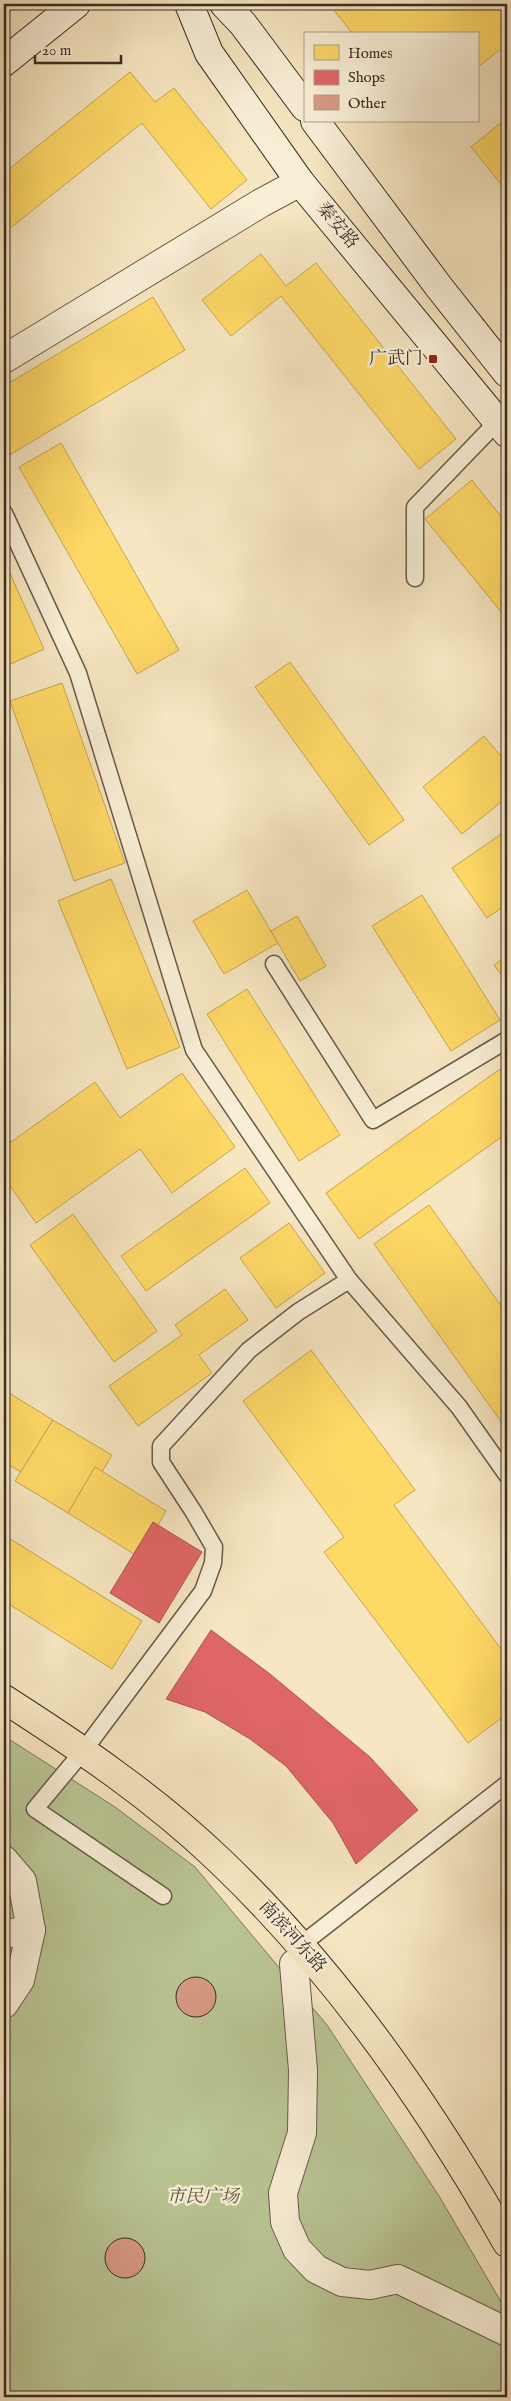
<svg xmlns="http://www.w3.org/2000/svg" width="511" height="2401" viewBox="0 0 511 2401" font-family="'IM FELL English','Noto Serif SC',serif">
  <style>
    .green { fill: #bac695; stroke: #79795c }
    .homes { fill: #ffd966; stroke: #c3a552 }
    .shops { fill: #e06666; stroke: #ae5552 }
    .building { fill: #d89a85; stroke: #382c24 }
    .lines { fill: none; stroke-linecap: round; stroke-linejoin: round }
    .lane-casing { stroke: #685a4b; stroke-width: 19 }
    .street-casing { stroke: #685a4b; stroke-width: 30 }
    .secondary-casing { stroke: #382c24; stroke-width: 30 }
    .highway-casing { stroke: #382c24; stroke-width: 30 }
    .lane { stroke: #f9efd7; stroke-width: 16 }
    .street { stroke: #f9efd7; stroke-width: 28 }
    .secondary { stroke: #f9efd7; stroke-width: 28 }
    .highway { stroke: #f6e6c1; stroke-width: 28 }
    .poi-dot { fill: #8f2418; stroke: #f9efd7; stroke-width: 2 }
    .labels { text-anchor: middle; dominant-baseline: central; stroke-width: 5; stroke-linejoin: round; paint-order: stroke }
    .street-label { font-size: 18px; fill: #382c24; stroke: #f9efd7 }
    .poi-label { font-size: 18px; fill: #382c24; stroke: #f9efd7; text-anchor: end }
    .park-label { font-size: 18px; font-style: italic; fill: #585240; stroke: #f9efd7 }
  </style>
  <rect width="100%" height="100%" fill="#f6e6c1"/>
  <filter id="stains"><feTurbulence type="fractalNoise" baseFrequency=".004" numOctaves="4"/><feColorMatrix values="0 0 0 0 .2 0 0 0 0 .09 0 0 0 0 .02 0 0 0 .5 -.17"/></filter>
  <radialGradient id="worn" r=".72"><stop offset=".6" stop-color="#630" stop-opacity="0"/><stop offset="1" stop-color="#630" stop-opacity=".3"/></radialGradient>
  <path class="green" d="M 4,1736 L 115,1807 L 195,1867 L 327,2025 L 439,2196 L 507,2312 L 507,2397 L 4,2397 Z"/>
  <g class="homes">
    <path d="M 329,4 L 507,4 L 507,44 L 477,68 L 477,34 L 353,34 Z"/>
    <path d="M 130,72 L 155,102 L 174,88 L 247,180 L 211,209 L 142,123 L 4,233 L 4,173 Z"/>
    <path d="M 507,118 L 507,185 L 504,188 L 471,147 Z"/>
    <path d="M 261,254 L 286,286 L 316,263 L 456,439 L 419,469 L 281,296 L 231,336 L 202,300 Z"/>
    <path d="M 153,297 L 185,350 L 6,457 L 4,454 L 4,386 Z"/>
    <path d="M 61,443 L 179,650 L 137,674 L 19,467 Z"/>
    <path d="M 472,480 L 507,524 L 507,619 L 425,519 Z"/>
    <path d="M 4,560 L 44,649 L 4,667 Z"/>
    <path d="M 290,662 L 404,820 L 369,845 L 255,687 Z"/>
    <path d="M 62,683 L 125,863 L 74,881 L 10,701 Z"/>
    <path d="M 484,736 L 500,755 L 507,749 L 507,797 L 462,834 L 423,787 Z"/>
    <path d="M 507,830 L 507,904 L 487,918 L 452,868 Z"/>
    <path d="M 111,879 L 180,1047 L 127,1069 L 58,901 Z"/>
    <path d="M 247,890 L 278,943 L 224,974 L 193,921 Z"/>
    <path d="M 422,895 L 500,1020 L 451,1051 L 372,926 Z"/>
    <path d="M 297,916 L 326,966 L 300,981 L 271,931 Z"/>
    <path d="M 507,956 L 507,983 L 494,965 Z"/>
    <path d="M 247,989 L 340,1135 L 299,1161 L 207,1014 Z"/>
    <path d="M 500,1069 L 507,1080 L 507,1133 L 359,1239 L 326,1193 Z"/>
    <path d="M 182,1073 L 235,1147 L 172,1193 L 140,1149 L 36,1223 L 4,1177 L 4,1147 L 95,1082 L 120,1118 Z"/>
    <path d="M 245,1168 L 270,1203 L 146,1291 L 121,1256 Z"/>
    <path d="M 429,1205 L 507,1314 L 507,1430 L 374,1244 Z"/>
    <path d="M 73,1214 L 157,1331 L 114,1362 L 30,1245 Z"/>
    <path d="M 289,1223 L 325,1273 L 276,1308 L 240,1258 Z"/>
    <path d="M 225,1289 L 248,1320 L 199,1355 L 212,1373 L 138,1426 L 109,1386 L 182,1335 L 175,1325 Z"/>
    <path d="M 311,1350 L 415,1490 L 394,1505 L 507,1657 L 507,1714 L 468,1743 L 324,1552 L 344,1537 L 243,1401 Z"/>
    <path d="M 4,1390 L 53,1420 L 21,1472 L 4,1462 Z"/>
    <path d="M 53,1420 L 112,1455 L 102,1472 L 95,1467 L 68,1513 L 15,1481 Z"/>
    <path d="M 95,1467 L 166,1511 L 158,1525 L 153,1522 L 134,1554 L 68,1513 Z"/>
    <path d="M 4,1535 L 142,1621 L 112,1669 L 4,1601 Z"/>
  </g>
  <g class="shops">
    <path d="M 153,1522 L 202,1552 L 159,1623 L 110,1593 Z"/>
    <path d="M 211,1630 L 270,1674 L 370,1757 L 418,1810 L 356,1864 L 333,1823 L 286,1766 L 250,1739 L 205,1712 L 166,1699 Z"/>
  </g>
  <g class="building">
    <circle cx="196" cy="1997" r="20"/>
    <circle cx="125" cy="2258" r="20"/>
  </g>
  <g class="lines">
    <g class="lane-casing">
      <g id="lane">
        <path d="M 4,513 L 78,673 L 194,1050 L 349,1280 L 459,1407 L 507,1475"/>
        <path d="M 415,578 L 415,507 L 498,421"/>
        <path d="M 274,964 L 373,1120 L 507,1040"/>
        <path d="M 163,1896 L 35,1809 L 84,1750 L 203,1591 L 213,1563 L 214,1547 L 193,1511 L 161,1462 L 161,1446 L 249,1350 L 298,1312 L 349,1280"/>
        <path d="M 301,1945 L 507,1784"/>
      </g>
    </g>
    <g class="street-casing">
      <g id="street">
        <path d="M 4,359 L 261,203 L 300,182"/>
        <path d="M 4,1860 L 22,1881 L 31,1930 L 20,1980 L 4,2004"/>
        <path d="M 4,1934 L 31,1930"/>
        <path d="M 294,1964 L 303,2070 L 302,2133 L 283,2193 L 285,2222 L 297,2249 L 316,2269 L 342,2282 L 370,2285 L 398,2279 L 507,2332"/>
      </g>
    </g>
    <g class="secondary-casing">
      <g id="secondary">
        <path d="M 189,4 L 209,53 L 300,182 L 507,433"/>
        <path d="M 224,4 L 243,24 L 305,107"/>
        <path d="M 4,62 L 76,4"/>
        <path d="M 315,121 L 439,287 L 507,373"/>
      </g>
    </g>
    <g class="highway-casing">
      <path id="highway" d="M 4,1699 C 79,1747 153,1797 218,1859 C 335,1970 428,2103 507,2243"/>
    </g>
    <use href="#lane" class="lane"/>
    <use href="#street" class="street"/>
    <use href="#secondary" class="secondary"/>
    <use href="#highway" class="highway"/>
  </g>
  <rect class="poi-dot" x="428" y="354" width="10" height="10" rx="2.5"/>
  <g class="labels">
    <g class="street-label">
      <text transform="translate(337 226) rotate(50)">秦安路</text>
      <text transform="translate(292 1937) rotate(48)">南滨河东路</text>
    </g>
    <g class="poi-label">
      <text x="423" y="359">广武门</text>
    </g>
    <g class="park-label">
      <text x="203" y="2197">市民广场</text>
    </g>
  </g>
  <rect width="511" height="2401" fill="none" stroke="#f6e6c1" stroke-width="20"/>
  <rect x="5" y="5" width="501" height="2391" fill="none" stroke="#382c24" stroke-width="2.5"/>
  <rect x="10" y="10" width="491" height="2381" fill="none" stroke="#382c24"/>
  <rect x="304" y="32" width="175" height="90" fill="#f9efd7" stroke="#aca18f"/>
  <rect x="314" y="45" width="25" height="15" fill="#ffd966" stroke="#aca18f"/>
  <text x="348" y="58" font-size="15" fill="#382c24">Homes</text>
  <rect x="314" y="70" width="25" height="15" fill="#e06666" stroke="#aca18f"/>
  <text x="348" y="82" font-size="15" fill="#382c24">Shops</text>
  <rect x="314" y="95" width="25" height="15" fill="#d89a85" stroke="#aca18f"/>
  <text x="348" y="108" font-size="15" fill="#382c24">Other</text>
  <path d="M35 55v8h86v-8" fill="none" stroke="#382c24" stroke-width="2.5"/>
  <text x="42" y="55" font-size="15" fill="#382c24" stroke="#f9efd7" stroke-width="4" paint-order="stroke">20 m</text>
  <rect width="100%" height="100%" filter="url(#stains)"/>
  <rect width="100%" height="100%" fill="url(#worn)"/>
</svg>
